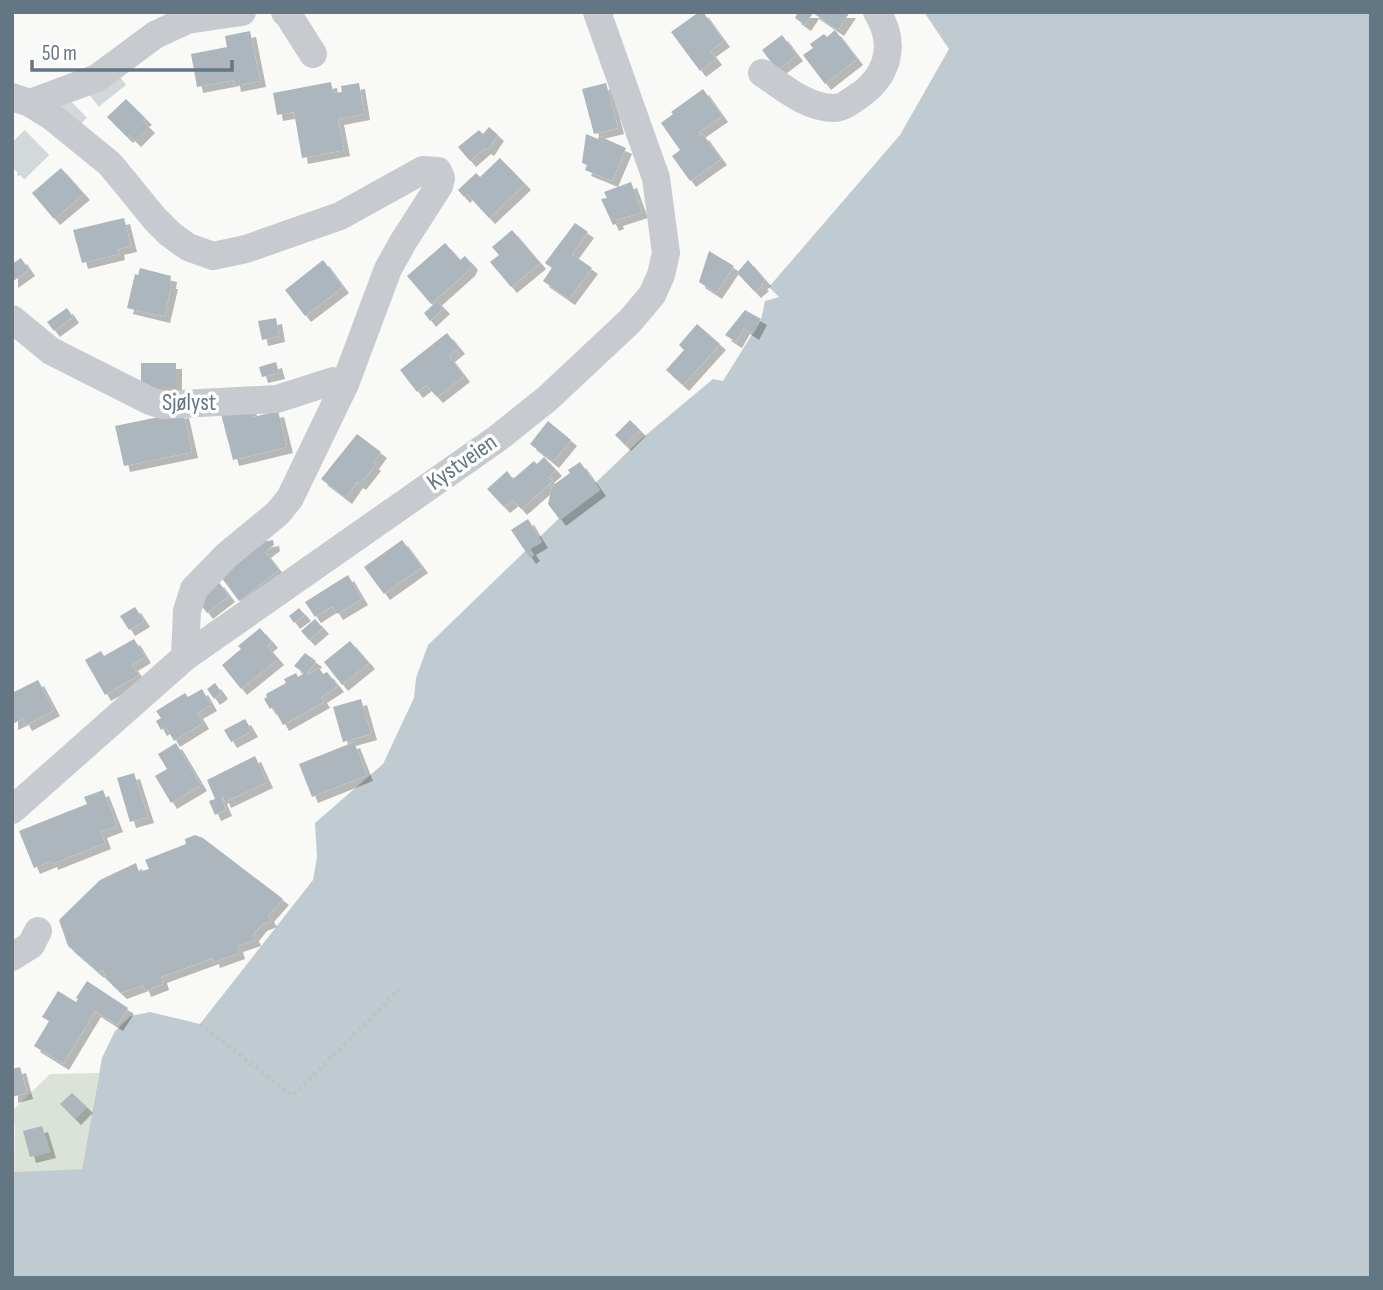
<svg xmlns="http://www.w3.org/2000/svg" width="1383" height="1290" viewBox="0 0 1383 1290" font-family="'Sofia Sans Condensed',sans-serif">
  <style>
    .green { fill: #dbe2d7 }
    .water { fill: #bfcbd0 }
    .building { fill: #adb6bc; filter: url(#shadow) }
    .lines { fill: none; stroke-linecap: round; stroke-linejoin: round }
    .major-tunnel { stroke: #d3d8da; stroke-width: 35; stroke-dasharray: 35 18; stroke-linecap: butt }
    .path { stroke: #c0c3c5; stroke-width: 4.5; stroke-dasharray: 3.5 3.5; stroke-linecap: butt }
    .minor { stroke: #c7cbcf; stroke-width: 28 }
    .labels { text-anchor: middle; dominant-baseline: central; stroke-width: 7; stroke-linejoin: round; paint-order: stroke }
    .street-label { font-size: 24px; fill: #627684; stroke: #fff }
  </style>
  <defs>
    <filter id="shadow"><feDropShadow dx="6" dy="6" stdDeviation="0" flood-color="#0004"/></filter>
  </defs>
  <rect width="100%" height="100%" fill="#f9f9f7"/>
  <path class="green" d="M 99,1073 L 82,1169 L 14,1172 L 15,1127 L 12,1111 L 50,1074 Z"/>
  <path class="water" d="M 924,12 L 1371,12 L 1371,1278 L 12,1278 L 12,1172 L 82,1169 L 102,1058 L 115,1031 L 131,1016 L 150,1012 L 200,1024 L 313,880 L 317,857 L 315,823 L 383,764 L 414,698 L 416,678 L 428,645 L 640,440 L 713,379 L 723,381 L 761,320 L 765,301 L 779,297 L 769,287 L 900,135 L 949,49 Z"/>
  <g class="building">
    <path d="M 699,12 L 703,12 L 724,41 L 710,51 L 716,59 L 700,71 L 671,32 Z"/>
    <path d="M 798,12 L 850,12 L 838,30 L 813,13 L 805,25 L 795,18 Z"/>
    <path d="M 835,30 L 857,59 L 825,84 L 803,55 L 813,48 L 810,44 L 824,34 L 827,37 Z"/>
    <path d="M 250,31 L 260,81 L 235,86 L 234,80 L 197,87 L 191,54 L 227,47 L 225,36 Z"/>
    <path d="M 782,35 L 797,55 L 777,70 L 762,50 Z"/>
    <path d="M 331,82 L 333,93 L 342,92 L 341,86 L 359,83 L 364,114 L 338,119 L 344,150 L 302,158 L 294,112 L 277,115 L 273,93 Z"/>
    <path d="M 606,83 L 618,128 L 594,134 L 582,89 Z"/>
    <path d="M 703,89 L 722,116 L 699,132 L 701,136 L 703,134 L 721,159 L 690,181 L 672,156 L 680,150 L 661,123 L 673,114 L 671,112 Z"/>
    <path d="M 126,99 L 146,119 L 143,121 L 149,127 L 135,141 L 129,135 L 127,137 L 107,117 Z"/>
    <path d="M 489,127 L 498,135 L 488,150 L 485,148 L 470,161 L 458,147 L 479,130 L 483,134 Z"/>
    <path d="M 586,134 L 598,139 L 599,136 L 626,148 L 612,181 L 585,170 L 587,165 L 582,163 Z"/>
    <path d="M 12,140 L 27,160 L 12,170 Z"/>
    <path d="M 500,158 L 525,184 L 489,218 L 467,194 L 464,197 L 458,190 L 476,173 L 480,177 Z"/>
    <path d="M 61,168 L 84,194 L 54,219 L 32,193 Z"/>
    <path d="M 631,182 L 642,212 L 617,220 L 618,223 L 613,225 L 601,199 L 607,198 L 604,192 Z"/>
    <path d="M 124,218 L 131,246 L 118,249 L 119,254 L 82,263 L 73,230 Z"/>
    <path d="M 575,223 L 588,232 L 572,254 L 592,268 L 569,299 L 543,281 L 552,268 L 545,263 Z"/>
    <path d="M 512,230 L 540,263 L 511,287 L 490,262 L 499,255 L 492,247 Z"/>
    <path d="M 445,243 L 460,260 L 465,256 L 472,264 L 469,270 L 431,304 L 407,276 Z"/>
    <path d="M 709,251 L 734,266 L 716,293 L 699,282 Z"/>
    <path d="M 21,258 L 29,270 L 12,282 L 12,264 Z"/>
    <path d="M 323,260 L 343,287 L 305,316 L 285,290 Z"/>
    <path d="M 748,260 L 765,280 L 761,284 L 763,285 L 755,292 L 737,273 Z"/>
    <path d="M 140,268 L 171,276 L 170,283 L 172,283 L 164,317 L 127,308 L 135,274 L 138,275 Z"/>
    <path d="M 437,301 L 444,308 L 430,321 L 424,313 Z"/>
    <path d="M 67,308 L 73,317 L 54,331 L 47,322 Z"/>
    <path d="M 745,310 L 761,319 L 753,334 L 744,328 L 736,342 L 725,335 Z"/>
    <path d="M 276,318 L 279,336 L 262,340 L 258,321 Z"/>
    <path d="M 697,324 L 720,344 L 683,385 L 666,370 L 684,350 L 679,345 Z"/>
    <path d="M 447,333 L 459,348 L 449,356 L 464,376 L 437,397 L 426,385 L 417,392 L 400,370 Z"/>
    <path d="M 276,362 L 279,373 L 262,377 L 259,367 Z"/>
    <rect x="141" y="363" width="35" height="24"/>
    <path d="M 250,407 L 253,417 L 278,411 L 287,447 L 233,460 L 221,414 Z"/>
    <path d="M 183,412 L 192,452 L 124,466 L 115,426 Z"/>
    <path d="M 630,420 L 640,430 L 625,445 L 615,435 Z"/>
    <path d="M 548,421 L 571,440 L 553,462 L 530,444 Z"/>
    <path d="M 357,434 L 381,452 L 373,463 L 375,465 L 360,484 L 357,482 L 346,498 L 321,479 Z"/>
    <path d="M 544,457 L 556,470 L 548,477 L 553,481 L 521,509 L 513,500 L 504,507 L 487,489 L 507,471 L 513,479 L 534,461 L 537,464 Z"/>
    <path d="M 580,462 L 600,490 L 560,520 L 548,504 L 552,486 L 570,473 L 568,470 Z"/>
    <path d="M 528,519 L 542,542 L 530,549 L 534,555 L 530,558 L 511,530 Z"/>
    <path d="M 273,540 L 274,545 L 265,552 L 279,570 L 239,601 L 221,577 L 256,543 Z"/>
    <path d="M 402,540 L 422,567 L 384,594 L 364,567 Z"/>
    <path d="M 348,575 L 362,599 L 337,614 L 332,606 L 315,617 L 305,602 Z"/>
    <path d="M 218,581 L 229,596 L 207,613 L 196,598 Z"/>
    <path d="M 135,607 L 144,621 L 129,630 L 120,616 Z"/>
    <path d="M 299,608 L 305,615 L 294,623 L 289,616 Z"/>
    <path d="M 315,619 L 323,628 L 309,640 L 301,631 Z"/>
    <path d="M 260,628 L 272,642 L 267,646 L 278,659 L 241,689 L 222,665 L 241,649 L 238,646 Z"/>
    <path d="M 134,639 L 145,657 L 132,665 L 139,675 L 105,695 L 85,660 L 101,651 L 104,656 Z"/>
    <path d="M 350,641 L 369,663 L 342,685 L 324,662 Z"/>
    <path d="M 305,653 L 316,661 L 307,673 L 308,675 L 319,668 L 323,674 L 327,672 L 338,686 L 321,697 L 324,702 L 283,725 L 273,707 L 270,709 L 264,699 L 267,697 L 266,694 L 286,683 L 284,679 L 296,673 L 298,677 L 304,673 L 294,666 Z"/>
    <path d="M 38,680 L 54,710 L 26,725 L 23,719 L 12,724 L 12,693 Z"/>
    <path d="M 215,683 L 222,693 L 214,699 L 207,689 Z"/>
    <path d="M 202,689 L 211,705 L 197,713 L 203,723 L 174,741 L 166,727 L 161,730 L 156,721 L 161,718 L 156,711 L 185,693 L 188,697 Z"/>
    <path d="M 361,699 L 371,734 L 343,742 L 333,707 Z"/>
    <path d="M 245,719 L 252,731 L 231,742 L 224,730 Z"/>
    <path d="M 354,742 L 367,775 L 312,797 L 299,764 Z"/>
    <path d="M 176,743 L 201,785 L 171,803 L 155,776 L 167,769 L 158,754 Z"/>
    <path d="M 255,756 L 267,782 L 225,802 L 223,797 L 221,798 L 226,810 L 215,815 L 209,801 L 215,799 L 207,780 Z"/>
    <path d="M 134,773 L 148,817 L 130,822 L 117,778 Z"/>
    <path d="M 103,790 L 117,826 L 101,832 L 105,843 L 52,864 L 51,861 L 34,868 L 19,831 L 87,804 L 84,797 Z"/>
    <path d="M 195,835 L 203,838 L 283,899 L 268,916 L 271,921 L 261,925 L 253,935 L 255,940 L 237,946 L 239,953 L 214,962 L 213,958 L 161,977 L 163,984 L 145,991 L 143,985 L 121,993 L 106,979 L 103,970 L 98,972 L 68,946 L 59,920 L 100,880 L 136,863 L 139,872 L 149,869 L 145,860 L 186,844 L 185,839 Z"/>
    <path d="M 87,981 L 128,1008 L 117,1025 L 95,1011 L 63,1064 L 34,1046 L 49,1021 L 42,1017 L 58,991 L 76,1002 L 78,999 L 76,998 Z"/>
    <path d="M 20,1067 L 27,1093 L 12,1097 L 12,1069 Z"/>
    <path d="M 72,1093 L 87,1107 L 75,1119 L 60,1104 Z"/>
    <path d="M 42,1126 L 50,1152 L 30,1157 L 23,1131 Z"/>
  </g>
  <g class="lines">
    <path class="major-tunnel" d="M 12,167 L 83,97 L 118,69"/>
    <path class="path" d="M 200,1024 L 292,1096 L 400,989"/>
    <g class="minor">
      <path d="M 285,12 L 289,16 L 313,54"/>
      <path d="M 762,73 C 783,87 807,108 834,108 C 842,108 848,103 854,99 C 887,79 898,46 877,12"/>
      <path d="M 12,97 L 30,103 L 51,116 L 110,164 L 155,219 L 170,234 L 188,247 L 213,256 L 246,249 L 340,216 L 423,170 L 438,171 L 441,178 L 439,186 L 403,242 L 388,269 L 345,384 L 290,498 L 278,513 L 227,555 L 194,589 L 187,611 L 185,657"/>
      <path d="M 30,103 L 97,78 L 155,35 L 187,20 L 242,12"/>
      <path d="M 12,319 L 51,351 L 150,401 L 163,405 L 277,399 L 333,381 L 345,384"/>
      <path d="M 12,810 L 185,657 L 498,438 L 548,398 L 630,321 L 652,295 L 661,275 L 666,253 L 656,178 L 597,12"/>
      <path d="M 12,957 L 31,945 L 38,931"/>
    </g>
  </g>
  <g class="labels">
    <g class="street-label">
      <text x="189" y="402">Sjølyst</text>
      <text transform="translate(462 462) rotate(-35)">Kystveien</text>
    </g>
  </g>
  <rect width="1383" height="1290" fill="none" stroke="#627684" stroke-width="28"/>
  <path d="M32 60v10h200v-10" fill="none" stroke="#627684" stroke-width="3.5"/>
  <text x="42" y="60" font-size="21" fill="#627684" stroke="#ffffff" stroke-width="5" paint-order="stroke">50 m</text>
</svg>
